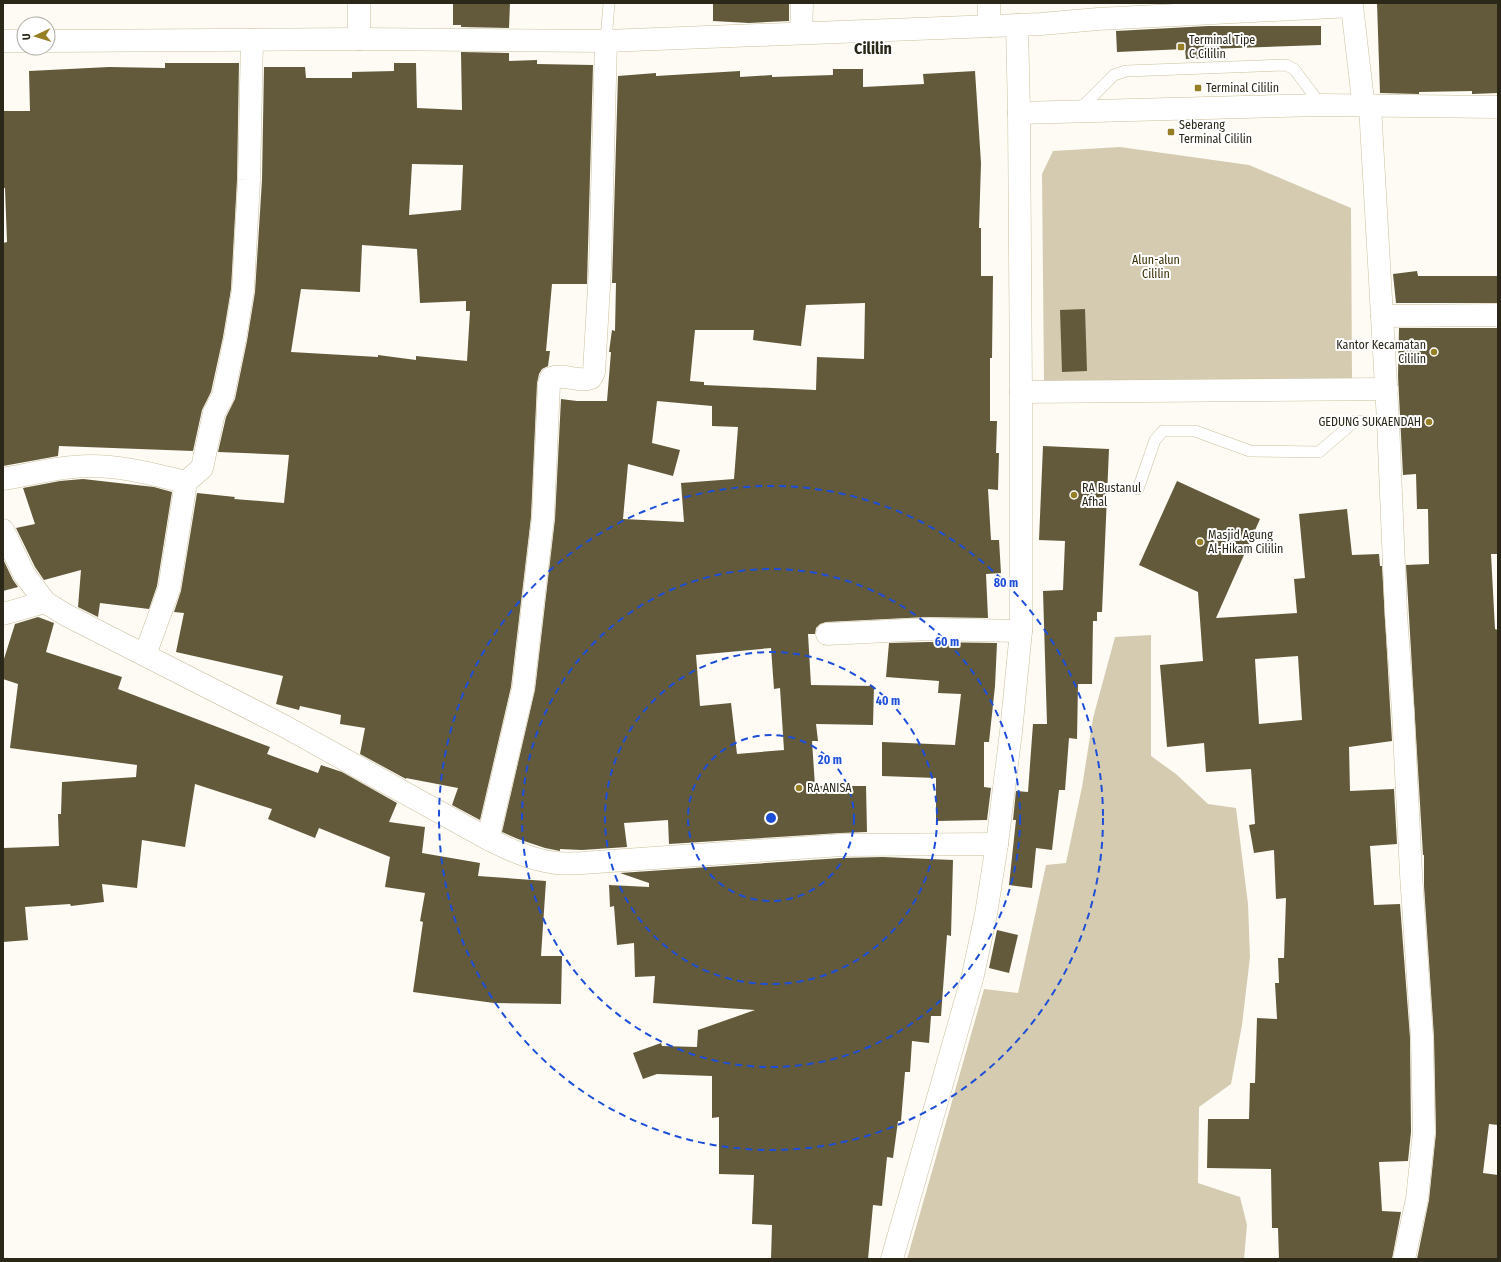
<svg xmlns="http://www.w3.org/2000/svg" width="1501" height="1262" viewBox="0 0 1501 1262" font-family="'Fira Sans Condensed',sans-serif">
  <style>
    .green { fill: #d4cbb0 }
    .building { fill: #635a3b; fill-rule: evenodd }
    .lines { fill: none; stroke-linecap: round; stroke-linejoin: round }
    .lane-casing { stroke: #cac09e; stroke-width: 12 }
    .street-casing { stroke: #cac09e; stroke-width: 23 }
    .secondary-casing { stroke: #cac09e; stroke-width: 23 }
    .lane { stroke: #fff; stroke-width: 11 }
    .street { stroke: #fff; stroke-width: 22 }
    .secondary { stroke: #fff; stroke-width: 22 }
    .ring { fill: none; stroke: #1d4ed8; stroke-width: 2; stroke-dasharray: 7 5 }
    .poi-dot { fill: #967e25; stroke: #fff; stroke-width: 1.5 }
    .labels { text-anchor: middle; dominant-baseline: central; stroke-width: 4; stroke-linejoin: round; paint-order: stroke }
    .poi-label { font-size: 12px; fill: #2b2719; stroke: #fff; text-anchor: start }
    .park-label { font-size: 12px; fill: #3b3006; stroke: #fff }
    .district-label { font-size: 16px; font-weight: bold; fill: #2b2719; stroke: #fff }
    .centre { fill: #1d4ed8; stroke: #fff; stroke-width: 2 }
    .ring-label { font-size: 12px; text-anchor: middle; font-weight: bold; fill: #1d4ed8; stroke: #fff; stroke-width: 4; stroke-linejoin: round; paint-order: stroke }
  </style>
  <rect width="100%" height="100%" fill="#fdfbf4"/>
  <g class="green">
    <path d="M 1120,147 L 1249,165 L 1351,208 L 1352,378 L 1044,382 L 1042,174 L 1053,151 Z"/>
    <path d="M 1151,635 L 1151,756 L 1176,774 L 1208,804 L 1236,808 L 1248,904 L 1250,957 L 1242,1025 L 1231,1084 L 1199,1107 L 1198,1183 L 1240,1197 L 1247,1225 L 1244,1259 L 907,1259 L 984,989 L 1018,993 L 1046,865 L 1066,863 L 1082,787 L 1093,718 L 1115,637 Z"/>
  </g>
  <g class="building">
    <path d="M 453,3 L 510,3 L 509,28 L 461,27 L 461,25 L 453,25 Z"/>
    <path d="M 713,3 L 789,3 L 789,21 L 749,23 L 713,21 Z"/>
    <path d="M 1377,3 L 1498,3 L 1498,93 L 1472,94 L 1472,91 L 1419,92 L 1419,94 L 1380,93 Z"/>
    <path d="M 1208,26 L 1321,26 L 1321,45 L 1208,49 L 1209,58 L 1186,59 L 1185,49 L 1117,52 L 1116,31 Z"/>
    <path d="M 461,52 L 509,53 L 509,61 L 537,60 L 537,64 L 593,65 L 587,284 L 552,284 L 546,351 L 550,351 L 548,366 L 542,369 L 539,374 L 537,383 L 531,517 L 511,687 L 480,820 L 452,805 L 458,788 L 406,778 L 406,779 L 360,754 L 365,728 L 340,724 L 341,715 L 300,706 L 299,710 L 276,704 L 283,676 L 176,652 L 184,613 L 174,612 L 181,591 L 197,493 L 235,497 L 234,499 L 284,503 L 289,455 L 218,452 L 226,417 L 235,399 L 247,341 L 255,292 L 262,180 L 264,67 L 305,67 L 306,78 L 352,78 L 352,72 L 394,71 L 394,63 L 416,63 L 417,108 L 462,110 ZM 412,164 L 463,165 L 461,210 L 409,215 ZM 362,245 L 417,249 L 420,303 L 466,301 L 466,311 L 470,311 L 467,361 L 416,356 L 416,360 L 378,355 L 378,357 L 291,352 L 301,289 L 360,292 Z"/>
    <path d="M 165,63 L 239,63 L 237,180 L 231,289 L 223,337 L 211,392 L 202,410 L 193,451 L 59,446 L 58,456 L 3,466 L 3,243 L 7,242 L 5,188 L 3,188 L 3,111 L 30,111 L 29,71 L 109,67 L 165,68 Z"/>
    <path d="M 833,69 L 863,69 L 863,87 L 924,84 L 923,74 L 975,71 L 981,163 L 979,228 L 981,228 L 981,276 L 993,276 L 992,358 L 990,358 L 990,421 L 997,421 L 996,453 L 999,453 L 998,490 L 988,489 L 991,540 L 999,540 L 1001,573 L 986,574 L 988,618 L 927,617 L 826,622 L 820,624 L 816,628 L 815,634 L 808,634 L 811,685 L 874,686 L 873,725 L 816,724 L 818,741 L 812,741 L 815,786 L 866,786 L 867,832 L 840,833 L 669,844 L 668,820 L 624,823 L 627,847 L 582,850 L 560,849 L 560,851 L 545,848 L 518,839 L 502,832 L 535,690 L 555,519 L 561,399 L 577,401 L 607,401 L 611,352 L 609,352 L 612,330 L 615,331 L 616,283 L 612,283 L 618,76 L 656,73 L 656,76 L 740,71 L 740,77 L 772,75 L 772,77 L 833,75 ZM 865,303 L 864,359 L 817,357 L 816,390 L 704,385 L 704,382 L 690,381 L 695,330 L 754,330 L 753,340 L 801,346 L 806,305 ZM 657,401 L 712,406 L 712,426 L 738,427 L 734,479 L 681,483 L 684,522 L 623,519 L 628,464 L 673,476 L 680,450 L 652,443 ZM 771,648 L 774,689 L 780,688 L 784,750 L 737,754 L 731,703 L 700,706 L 696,655 Z"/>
    <path d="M 1417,271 L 1418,276 L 1498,276 L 1498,303 L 1396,303 L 1393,274 Z"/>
    <path d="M 1085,309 L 1087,371 L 1062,372 L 1060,310 Z"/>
    <path d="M 1399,328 L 1498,328 L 1498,554 L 1491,554 L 1495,629 L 1498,630 L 1498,1125 L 1489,1124 L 1483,1173 L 1498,1175 L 1498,1259 L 1417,1259 L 1429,1200 L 1436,1133 L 1434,1037 L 1424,886 L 1424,855 L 1423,855 L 1406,565 L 1429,564 L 1428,509 L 1417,509 L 1416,474 L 1403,475 L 1398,376 Z"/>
    <path d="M 1043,446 L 1109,449 L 1102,612 L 1097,612 L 1097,621 L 1093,621 L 1092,684 L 1078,684 L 1077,739 L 1069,738 L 1065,790 L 1059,790 L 1052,850 L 1036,848 L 1032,888 L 1009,885 L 1016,820 L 1013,820 L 1016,791 L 1028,792 L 1033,724 L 1047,724 L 1043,591 L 1063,590 L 1065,541 L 1039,540 Z"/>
    <path d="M 83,479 L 154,487 L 172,492 L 157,586 L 149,609 L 100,603 L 98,617 L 78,607 L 81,570 L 44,580 L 35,567 L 16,528 L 35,524 L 23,488 L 60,481 Z"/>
    <path d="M 1177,481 L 1260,519 L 1216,618 L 1297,613 L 1294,579 L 1305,578 L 1299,514 L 1347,509 L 1352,555 L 1379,554 L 1380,566 L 1382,566 L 1392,741 L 1349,747 L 1350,791 L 1394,789 L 1397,844 L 1370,846 L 1374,905 L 1400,904 L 1410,1038 L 1411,1132 L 1408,1161 L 1379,1162 L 1382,1211 L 1401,1212 L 1392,1259 L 1279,1259 L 1278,1228 L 1272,1228 L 1271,1169 L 1207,1168 L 1208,1119 L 1249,1119 L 1250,1083 L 1255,1083 L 1257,1018 L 1277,1019 L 1275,983 L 1279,983 L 1278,958 L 1284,958 L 1286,898 L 1276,899 L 1274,850 L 1254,853 L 1249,825 L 1255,824 L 1251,769 L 1206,772 L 1204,743 L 1167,747 L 1160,665 L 1203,661 L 1198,592 L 1139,565 ZM 1298,656 L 1302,720 L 1259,724 L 1255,659 Z"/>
    <path d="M 3,559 L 13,580 L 18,587 L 3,591 Z"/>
    <path d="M 38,617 L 54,623 L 46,652 L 122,677 L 118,689 L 270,747 L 267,754 L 318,773 L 321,765 L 342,772 L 397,803 L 389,822 L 425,827 L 422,853 L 480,863 L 478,876 L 546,881 L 541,956 L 562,956 L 561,1004 L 494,1003 L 413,992 L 423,922 L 420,921 L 425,893 L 385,887 L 390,857 L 319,828 L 315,838 L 268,819 L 272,809 L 195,784 L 185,847 L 142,840 L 137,888 L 102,884 L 104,902 L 71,906 L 70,904 L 25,907 L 28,940 L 3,942 L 3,848 L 59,846 L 58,814 L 61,814 L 62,782 L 136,777 L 137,765 L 10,748 L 18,684 L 3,679 L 3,662 L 15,624 Z"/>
    <path d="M 928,642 L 997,643 L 995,686 L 989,742 L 984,742 L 984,787 L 991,788 L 987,820 L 936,821 L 936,778 L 882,776 L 882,742 L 955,745 L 961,694 L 938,693 L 939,681 L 886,677 L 889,643 Z"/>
    <path d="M 883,857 L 953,860 L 951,936 L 947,935 L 941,1016 L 931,1016 L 929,1043 L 912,1041 L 910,1072 L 905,1072 L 901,1121 L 898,1121 L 893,1158 L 887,1157 L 882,1206 L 873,1205 L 868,1259 L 771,1259 L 772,1225 L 752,1224 L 754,1175 L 719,1174 L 719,1117 L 712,1118 L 712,1076 L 657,1074 L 643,1079 L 633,1053 L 661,1043 L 662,1046 L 697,1047 L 698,1030 L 755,1010 L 653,1003 L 655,976 L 635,977 L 634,943 L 617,945 L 614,906 L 610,907 L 609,885 L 649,887 L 649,883 L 620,873 L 841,858 Z"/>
    <path d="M 997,930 L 1018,935 L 1009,973 L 989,968 Z"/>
  </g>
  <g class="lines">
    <g class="lane-casing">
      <g id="lane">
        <path d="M 606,41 L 609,3"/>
        <path d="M 1079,110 L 1114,75 L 1126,71 L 1286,65 L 1294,69 L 1321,105"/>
        <path d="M 1138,489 L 1155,440 L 1163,431 L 1195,431 L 1250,451 L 1319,452 L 1355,421 L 1388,421"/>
      </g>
    </g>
    <g class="street-casing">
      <g id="street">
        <path d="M 1017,25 L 1019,113"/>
        <path d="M 989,26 L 989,3"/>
        <path d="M 801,32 L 802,3"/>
        <path d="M 359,39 L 359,3"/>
        <path d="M 3,41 L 24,41"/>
        <path d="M 48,41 L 359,39 L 606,41 L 1041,24 L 1098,19 L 1352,6 L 1362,92 L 1364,103 L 1370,106 L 1388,421 L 1396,614 L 1403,711 L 1411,874 L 1422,1037 L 1424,1133 L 1417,1199 L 1404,1259"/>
        <path d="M 1382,316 L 1498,315"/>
        <path d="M 1021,392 L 1387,389"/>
        <path d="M 3,479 C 32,474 62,466 91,466 C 123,466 155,475 186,482"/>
        <path d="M 3,530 L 24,574 L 45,602 L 66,615 L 284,726 L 488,839 C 510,850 532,860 556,863 C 565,864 574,863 582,863 L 841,845 L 997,844"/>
        <path d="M 3,614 L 45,602"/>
        <path d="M 827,634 L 928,629 L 1021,631"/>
        <path d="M 145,655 L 169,589 L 186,482 L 202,468 L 214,413 L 223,396 L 235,339 L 243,290 L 249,180 L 252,40"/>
        <path d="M 488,839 L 523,689 L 543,518 L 549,384 L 551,378 C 564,373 578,383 591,378 L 594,372 L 600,269 L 606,41"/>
      </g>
    </g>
    <g class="secondary-casing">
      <path id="secondary" d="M 892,1259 L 973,975 L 986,914 L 997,844 L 1011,732 L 1021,631 L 1021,392 L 1019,113 L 1321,105 L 1498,107"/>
    </g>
    <use href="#lane" class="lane"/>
    <use href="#street" class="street"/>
    <use href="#secondary" class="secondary"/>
  </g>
  <g class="ring">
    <circle cx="771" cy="818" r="83"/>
    <circle cx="771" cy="818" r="166"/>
    <circle cx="771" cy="818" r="249"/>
    <circle cx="771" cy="818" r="332"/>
  </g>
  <g class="poi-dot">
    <rect x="1177" y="43" width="8" height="8" rx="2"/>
    <rect x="1194" y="84" width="8" height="8" rx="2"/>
    <rect x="1167" y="128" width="8" height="8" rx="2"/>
    <circle cx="1434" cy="352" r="4"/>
    <circle cx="1429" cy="422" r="4"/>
    <circle cx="1074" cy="495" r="4"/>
    <circle cx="1200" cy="542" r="4"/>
    <circle cx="799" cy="788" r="4"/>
  </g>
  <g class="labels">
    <g class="poi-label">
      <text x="1189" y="40">Terminal Tipe<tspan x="1189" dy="14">C Cililin</tspan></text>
      <text x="1206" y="88">Terminal Cililin</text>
      <text x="1179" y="125">Seberang<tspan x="1179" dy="14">Terminal Cililin</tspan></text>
      <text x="1426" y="345" text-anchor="end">Kantor Kecamatan<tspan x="1426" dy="14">Cililin</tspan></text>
      <text x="1421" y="422" text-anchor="end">GEDUNG SUKAENDAH</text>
      <text x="1082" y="488">RA Bustanul<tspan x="1082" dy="14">Afhal</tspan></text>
      <text x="1208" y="535">Masjid Agung<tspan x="1208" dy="14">Al-Hikam Cililin</tspan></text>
      <text x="807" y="788">RA ANISA</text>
    </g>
    <g class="park-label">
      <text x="1156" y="260">Alun-alun<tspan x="1156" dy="14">Cililin</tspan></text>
    </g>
    <g class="district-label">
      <text x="873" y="48">Cililin</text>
    </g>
  </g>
  <circle cx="771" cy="818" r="6" class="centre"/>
  <g class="ring-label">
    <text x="1006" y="587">80 m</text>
    <text x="947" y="646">60 m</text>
    <text x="888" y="705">40 m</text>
    <text x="830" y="764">20 m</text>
  </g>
  <rect width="1501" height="1262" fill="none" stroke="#2b2719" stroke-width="8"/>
  <g transform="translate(36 36) rotate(266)"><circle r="19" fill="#ffffff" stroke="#aaa9a3"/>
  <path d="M0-3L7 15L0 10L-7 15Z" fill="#967e25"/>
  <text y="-6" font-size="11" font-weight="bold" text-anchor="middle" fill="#2b2719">U</text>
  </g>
</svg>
